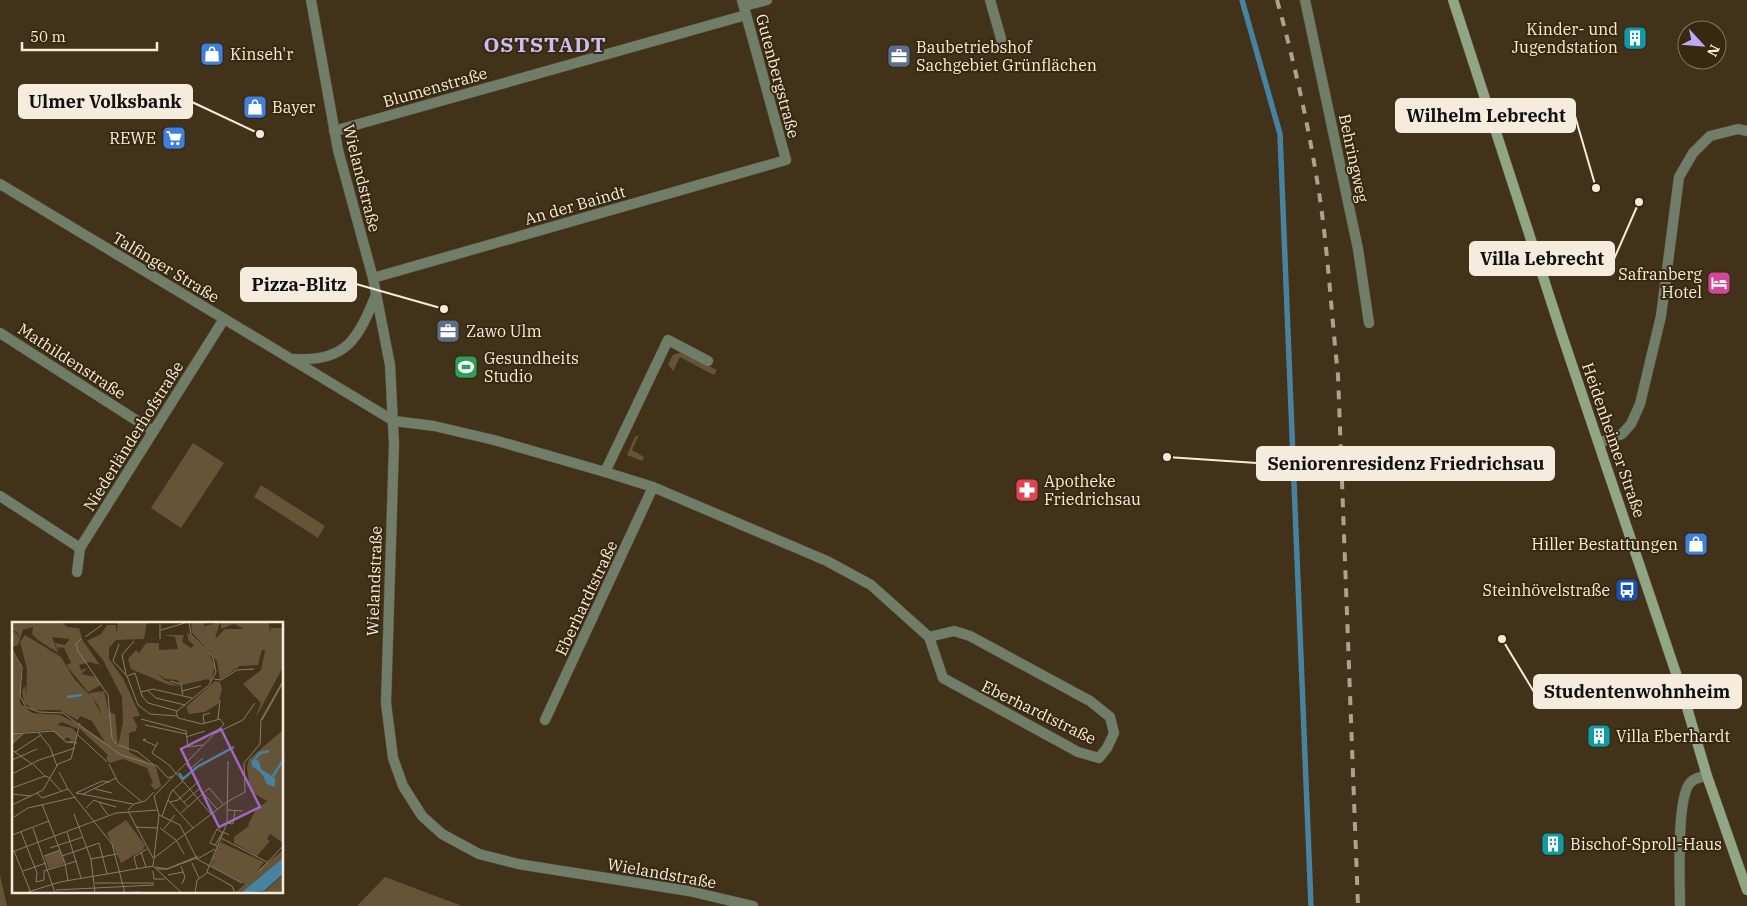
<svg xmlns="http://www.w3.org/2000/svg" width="1747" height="906" viewBox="0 0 1747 906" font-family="'IBM Plex Serif',serif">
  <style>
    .green { fill: #665439 }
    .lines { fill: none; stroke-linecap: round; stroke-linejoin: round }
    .stream { stroke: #4782a1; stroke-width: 5.5 }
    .minor-casing { stroke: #5e5038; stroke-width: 11 }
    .tertiary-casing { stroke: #5e5038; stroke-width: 11 }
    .secondary-casing { stroke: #5e5038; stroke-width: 11 }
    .minor { stroke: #6f7d69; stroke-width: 10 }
    .tertiary { stroke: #6f7d69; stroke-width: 10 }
    .secondary { stroke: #90a685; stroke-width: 10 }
    .rail { stroke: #aea28f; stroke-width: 4; stroke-dasharray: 9 9; stroke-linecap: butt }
    .labels { text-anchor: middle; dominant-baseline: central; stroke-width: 4; stroke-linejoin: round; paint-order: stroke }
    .poi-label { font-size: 16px; fill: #f6ecdd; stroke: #37280f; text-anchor: start }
    .street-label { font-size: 16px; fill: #f6ecdd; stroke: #37280f }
    .district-label { font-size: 21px; font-weight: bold; letter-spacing: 1px; fill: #cbbdf6; stroke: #37280f }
    .inset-river { fill: none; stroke: #4782a1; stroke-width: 2.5 }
    .inset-road { fill: none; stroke: #897c67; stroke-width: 1 }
    .view { fill: #a066c8; fill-opacity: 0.15; stroke: #a066c8; stroke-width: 2.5 }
    .inset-edge { fill: none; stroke: #f6ecdd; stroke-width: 2.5 }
    .leader { fill: none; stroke: #f6ecdd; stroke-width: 2 }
    .callout-dot { fill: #f6ecdd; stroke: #37280f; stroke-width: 2 }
    .callout { fill: #f6ecdd; stroke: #f6ecdd; stroke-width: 2 }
    .callout-label { font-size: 18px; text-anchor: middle; font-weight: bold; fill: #111 }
  </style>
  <rect width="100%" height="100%" fill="#413219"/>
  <g class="green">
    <path d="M 682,352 L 717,370 L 714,375 L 680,357 L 673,371 L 668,364 L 673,355 Z"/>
    <path d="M 639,435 L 632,450 L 644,457 L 642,461 L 627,455 L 635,437 Z"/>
    <path d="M 193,443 L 224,463 L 181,528 L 151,508 Z"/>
    <path d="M 261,485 L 325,526 L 318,538 L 254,497 Z"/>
    <path d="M 0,875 L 7,906 L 0,906 Z"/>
    <path d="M 385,877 L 462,906 L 357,906 Z"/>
  </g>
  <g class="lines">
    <path class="stream" d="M 1242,0 L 1280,134 L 1311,906"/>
    <g class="minor-casing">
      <g id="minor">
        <path d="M 990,0 L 1002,42"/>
        <path d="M 1305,0 L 1358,249 L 1369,323"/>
        <path d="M 744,6 L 767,0"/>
        <path d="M 334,131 L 746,15"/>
        <path d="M 373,278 L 786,160 L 742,0"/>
        <path d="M 0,333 L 153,431"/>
        <path d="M 394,421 L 434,426 L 494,440 L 605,472 L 653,487 L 827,561 L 871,585 L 929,637 L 943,678 L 1078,752 L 1099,758 L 1107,748 L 1114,733 L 1110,717 L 1090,701 L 970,636 L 954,631 L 929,637"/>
        <path d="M 1599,443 L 1622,434 L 1631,424 L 1640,404 L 1661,316 L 1679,177 L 1693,153 L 1710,136 L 1738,129 L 1747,131"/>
        <path d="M 605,472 L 668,340 L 708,361"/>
        <path d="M 0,496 L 80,548"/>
        <path d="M 77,572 L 80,548 L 224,319"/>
        <path d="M 545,720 L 653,487"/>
        <path d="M 1680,906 C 1680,882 1676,799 1690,783 C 1694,778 1700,777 1707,776"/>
      </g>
    </g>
    <g class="tertiary-casing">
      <g id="tertiary">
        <path d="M 311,0 L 338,150 L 373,278 L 390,365 L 394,444 L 386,703 L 393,758 L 403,786 L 422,816 L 442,834 L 479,854 L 518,864 L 689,891 L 753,906"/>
        <path d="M 0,184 L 394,421"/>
        <path d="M 295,359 C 347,362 358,338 376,295"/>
      </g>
    </g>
    <g class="secondary-casing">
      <path id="secondary" d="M 1453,0 L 1562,335 L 1683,694 L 1707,776 L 1747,890"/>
    </g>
    <use href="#minor" class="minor"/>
    <use href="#tertiary" class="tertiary"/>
    <use href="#secondary" class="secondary"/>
    <path class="rail" d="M 1277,0 C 1294,61 1308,123 1318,186 C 1328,248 1331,312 1338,375 L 1358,906"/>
  </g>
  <defs>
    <g id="building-square" transform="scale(1.25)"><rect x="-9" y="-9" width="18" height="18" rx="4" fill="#0f9aa8" stroke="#37280f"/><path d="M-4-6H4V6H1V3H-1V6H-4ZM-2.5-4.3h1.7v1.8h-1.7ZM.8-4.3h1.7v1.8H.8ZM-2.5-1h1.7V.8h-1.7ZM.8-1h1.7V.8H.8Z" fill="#fff"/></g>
    <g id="shop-square" transform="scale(1.25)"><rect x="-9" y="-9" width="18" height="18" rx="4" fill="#3f7fe0" stroke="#37280f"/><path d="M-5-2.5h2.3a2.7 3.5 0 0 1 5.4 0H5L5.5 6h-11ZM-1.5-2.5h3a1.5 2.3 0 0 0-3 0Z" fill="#fff"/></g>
    <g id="office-square" transform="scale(1.25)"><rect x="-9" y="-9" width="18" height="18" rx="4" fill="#5c6f8a" stroke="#37280f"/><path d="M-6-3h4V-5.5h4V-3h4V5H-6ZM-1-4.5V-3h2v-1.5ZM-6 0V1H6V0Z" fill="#fff"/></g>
    <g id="supermarket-square" transform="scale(1.25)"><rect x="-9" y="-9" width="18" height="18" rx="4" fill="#3f7fe0" stroke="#37280f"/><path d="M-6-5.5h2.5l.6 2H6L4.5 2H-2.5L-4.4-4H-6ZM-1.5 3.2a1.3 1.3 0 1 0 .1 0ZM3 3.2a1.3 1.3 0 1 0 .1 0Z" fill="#fff"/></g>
    <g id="hotel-square" transform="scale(1.25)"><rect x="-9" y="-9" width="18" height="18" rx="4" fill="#d1479c" stroke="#37280f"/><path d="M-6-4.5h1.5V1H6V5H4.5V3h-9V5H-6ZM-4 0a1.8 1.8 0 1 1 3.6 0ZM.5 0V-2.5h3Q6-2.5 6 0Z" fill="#fff"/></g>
    <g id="stadium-square" transform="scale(1.25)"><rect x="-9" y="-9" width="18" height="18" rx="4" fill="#2e9e5b" stroke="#37280f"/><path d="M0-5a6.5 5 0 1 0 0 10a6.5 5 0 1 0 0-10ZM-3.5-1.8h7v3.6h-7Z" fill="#fff"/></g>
    <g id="pharmacy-square" transform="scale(1.25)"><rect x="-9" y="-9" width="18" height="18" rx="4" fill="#e0444e" stroke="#37280f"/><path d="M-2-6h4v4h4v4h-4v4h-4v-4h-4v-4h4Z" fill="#fff"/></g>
    <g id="bus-square" transform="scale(1.25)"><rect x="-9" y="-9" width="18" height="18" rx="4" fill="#1a4fb4" stroke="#37280f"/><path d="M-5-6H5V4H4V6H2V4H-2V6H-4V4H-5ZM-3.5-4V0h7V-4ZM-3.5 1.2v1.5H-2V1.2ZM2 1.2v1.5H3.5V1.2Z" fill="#fff"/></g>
  </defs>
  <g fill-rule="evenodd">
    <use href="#building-square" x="1635" y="38"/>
    <use href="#shop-square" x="212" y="54"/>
    <use href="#office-square" x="899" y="56"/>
    <use href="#shop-square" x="255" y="107"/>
    <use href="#supermarket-square" x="174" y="138"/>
    <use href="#hotel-square" x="1719" y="283"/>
    <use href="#office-square" x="448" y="331"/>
    <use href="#stadium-square" x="466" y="367"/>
    <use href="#pharmacy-square" x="1027" y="490"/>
    <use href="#shop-square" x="1696" y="544"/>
    <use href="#bus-square" x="1627" y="590"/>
    <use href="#building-square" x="1599" y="736"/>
    <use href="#building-square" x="1553" y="844"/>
  </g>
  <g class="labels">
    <g class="poi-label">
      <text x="1618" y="29" text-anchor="end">Kinder- und<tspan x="1618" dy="18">Jugendstation</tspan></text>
      <text x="916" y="47">Baubetriebshof<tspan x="916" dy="18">Sachgebiet Grünflächen</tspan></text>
      <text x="230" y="54">Kinseh'r</text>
      <text x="272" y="107">Bayer</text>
      <text x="156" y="138" text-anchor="end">REWE</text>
      <text x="1702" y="274" text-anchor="end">Safranberg<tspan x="1702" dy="18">Hotel</tspan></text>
      <text x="466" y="331">Zawo Ulm</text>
      <text x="484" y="358">Gesundheits<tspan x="484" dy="18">Studio</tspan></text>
      <text x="1044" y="481">Apotheke<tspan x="1044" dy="18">Friedrichsau</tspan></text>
      <text x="1678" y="544" text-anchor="end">Hiller Bestattungen</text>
      <text x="1610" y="590" text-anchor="end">Steinhövelstraße</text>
      <text x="1616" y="736">Villa Eberhardt</text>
      <text x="1570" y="844">Bischof-Sproll-Haus</text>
    </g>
    <g class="street-label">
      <text transform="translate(778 76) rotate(75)">Gutenbergstraße</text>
      <text transform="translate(435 87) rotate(-16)">Blumenstraße</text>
      <text transform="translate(1354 158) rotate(78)">Behringweg</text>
      <text transform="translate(362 178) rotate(76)">Wielandstraße</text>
      <text transform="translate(575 205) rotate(-16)">An der Baindt</text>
      <text transform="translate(166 267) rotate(31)">Talfinger Straße</text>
      <text transform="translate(72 361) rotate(33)">Mathildenstraße</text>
      <text transform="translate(133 436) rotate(-58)">Niederländerhofstraße</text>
      <text transform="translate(1614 440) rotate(71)">Heidenheimer Straße</text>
      <text transform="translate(374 581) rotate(-88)">Wielandstraße</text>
      <text transform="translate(586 598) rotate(-65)">Eberhardtstraße</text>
      <text transform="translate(1039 712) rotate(26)">Eberhardtstraße</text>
      <text transform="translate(662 873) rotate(10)">Wielandstraße</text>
    </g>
    <g class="district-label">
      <text x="545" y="44">OSTSTADT</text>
    </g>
  </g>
  <g transform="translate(12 622)">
    <rect width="271" height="271" fill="#413219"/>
    <path d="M 0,0 L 50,0 L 55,5 L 67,6 L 71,19 L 88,43 L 78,40 L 67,43 L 69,48 L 76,46 L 69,52 L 84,55 L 89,63 L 76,70 L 54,43 L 59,41 L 52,26 L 47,25 L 46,29 L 43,21 L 53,23 L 57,18 L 55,13 L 56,17 L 40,15 L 46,31 L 26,18 L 20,12 L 21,5 L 11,8 L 6,23 L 0,25 L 0,9 L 6,12 L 6,17 L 7,13 L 5,10 L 0,8 ZM 106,0 L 135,0 L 132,17 L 104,18 L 97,26 L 97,37 L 112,58 L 128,94 L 121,95 L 125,104 L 124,109 L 117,111 L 117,130 L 144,145 L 149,164 L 143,168 L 138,162 L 141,161 L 135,146 L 111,137 L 98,141 L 94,137 L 96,133 L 68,107 L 68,103 L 93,120 L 80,99 L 68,94 L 66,98 L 47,88 L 21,88 L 12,80 L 10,70 L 13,63 L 14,75 L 15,47 L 8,20 L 13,13 L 49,35 L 63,58 L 80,75 L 90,94 L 86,83 L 77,71 L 92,69 L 97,90 L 103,92 L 106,123 L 111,101 L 110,75 L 91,38 L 75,19 L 89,12 L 95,3 L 104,3 L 104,13 ZM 179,0 L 192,0 L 193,9 L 193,4 L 208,0 L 203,17 L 213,7 L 232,7 L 222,2 L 209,7 L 209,0 L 257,0 L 258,11 L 259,6 L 271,6 L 271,45 L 243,97 L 249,81 L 231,62 L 249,48 L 253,28 L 250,28 L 246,43 L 228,44 L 208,58 L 205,39 L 180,11 ZM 175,10 L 197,32 L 203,44 L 199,60 L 196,57 L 170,63 L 165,58 L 153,57 L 144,50 L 152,58 L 169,64 L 157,63 L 119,47 L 116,37 L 124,28 L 127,31 L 134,21 L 147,21 L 147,28 L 166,27 L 163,15 L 151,13 L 172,13 L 170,20 L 179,26 L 182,23 L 176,18 ZM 0,30 L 9,44 L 8,81 L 20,91 L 48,93 L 66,102 L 66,107 L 50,100 L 45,103 L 60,106 L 65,111 L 63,121 L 54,120 L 60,118 L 55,115 L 52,118 L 39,108 L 3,111 L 11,111 L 0,122 ZM 203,59 L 208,60 L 210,67 L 206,82 L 193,90 L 177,92 L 174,85 ZM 271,108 L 271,221 L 258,212 L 255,217 L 258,219 L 245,234 L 222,221 L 222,215 L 238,203 L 236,203 L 243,189 L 255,179 L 238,169 L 235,146 L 237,137 ZM 114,198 L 133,223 L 131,228 L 109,241 L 95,211 ZM 212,218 L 210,221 L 252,240 L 245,249 L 271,228 L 271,236 L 234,268 L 223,271 L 233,262 L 199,244 L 200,240 L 205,241 L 200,239 L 207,222 ZM 48,228 L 53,241 L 37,247 L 32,234 ZM 271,253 L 271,271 L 250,271 L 252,270 Z" fill="#665439"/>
    <path d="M 242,137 L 247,139 L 249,147 L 263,156 L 263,165 L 255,162 L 250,152 L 240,144 L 239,139 ZM 271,236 L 271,252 L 252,269 L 229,271 Z" fill="#4782a1"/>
    <path class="inset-river" d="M 55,75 L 70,73M 243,137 L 248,131 L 257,129M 167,151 L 171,157 L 185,145 L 222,125M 261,154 L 272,137"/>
    <path class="inset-road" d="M 148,0 L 148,17M 149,8 L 173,1M 73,15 L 90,3M 69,17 L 64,22 L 66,29 L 96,73 L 100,116 L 104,122M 107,22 L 101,39 L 115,54 L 126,83 L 138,92 L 165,94M 0,28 L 10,45 L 8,74 L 14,85 L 27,90 L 51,91 L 109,133 L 145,144 L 156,156 L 161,154M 114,52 L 110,33 L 122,19M 115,54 L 123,51 L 130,74 L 136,81 L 165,89M 202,57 L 209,58 L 225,48 L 242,47M 158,59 L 169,62 L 170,69M 135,68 L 144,76 L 173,83M 129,70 L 141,67 L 180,76M 171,73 L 170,69 L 189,64M 166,96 L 164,90 L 197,63 L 204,50 L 201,35 L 179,13 L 177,0M 129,97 L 174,109 L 176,125 L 191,123M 206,97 L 208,78M 250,98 L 272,59M 192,101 L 191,93 L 198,91M 133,103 L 174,112M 26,110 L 38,125 L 45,144M 204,111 L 231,98 L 243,81M 0,112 L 42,109 L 54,120 L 65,121M 66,113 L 95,140M 174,115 L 193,109M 134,117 L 131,118 L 144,124M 146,120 L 140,131 L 157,143 L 199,192M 0,122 L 12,111M 106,123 L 126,130 L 142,143M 0,128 L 20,142M 3,130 L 29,113M 0,138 L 25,127M 21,142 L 33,154M 97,142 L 106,160 L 129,179M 174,142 L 178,147 L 191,136M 47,150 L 56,167 L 100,222 L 113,271M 0,152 L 27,138 L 63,126M 38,157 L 49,169M 0,166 L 33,154 L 38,156M 83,167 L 100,171M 161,168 L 176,185M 25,171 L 30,176 L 56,167M 64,171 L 121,182M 64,171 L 90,159 L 98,160M 191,171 L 205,187M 0,172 L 19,174M 71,172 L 104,156M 156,178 L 181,206M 87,180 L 104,185M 158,180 L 166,178 L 187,159M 172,180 L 187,167M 30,182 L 53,241 L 56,259M 0,183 L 31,168 L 46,142 L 59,137 L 68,101M 74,186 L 82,178 L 87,180 L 96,193M 116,188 L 122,182 L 133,179 L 142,170M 216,188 L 231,189M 116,189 L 141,236M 169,191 L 197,166 L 211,182M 62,192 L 79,237 L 83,271M 147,193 L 168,203 L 185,237 L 230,261M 150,194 L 159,170 L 171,159M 2,195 L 16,186 L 64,175M 215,201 L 221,202 L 223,189M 124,205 L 145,206M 21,206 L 43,271M 148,206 L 164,218 L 172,232M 152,207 L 163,193M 9,210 L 25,251 L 24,260 L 32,258 L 32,249 L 65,239M 55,210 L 69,256M 0,213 L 37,199M 209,216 L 255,240M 203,223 L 211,210 L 217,213M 205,224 L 198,221 L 205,207 L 211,211M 38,226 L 71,215M 2,229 L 19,271M 0,230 L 104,191 L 146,188M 129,230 L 134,245M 32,234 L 48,228M 50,234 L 87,221 L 95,252M 142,236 L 215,180 L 233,170 L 232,141 L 248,122 L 249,98 L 272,57M 79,237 L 105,232M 185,237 L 203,227M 180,241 L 187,256M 141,244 L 147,193 L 142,174 L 212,102 L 208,97 L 190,102 L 166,96M 141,244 L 170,271M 169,244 L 173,255 L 170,262M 143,245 L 155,247 L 186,234M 125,247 L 122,235 L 135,227M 145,247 L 155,247 L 185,236M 11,249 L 34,241M 141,249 L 142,257 L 153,257M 247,249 L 271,224M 195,250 L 220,264 L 223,271M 156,253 L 171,250M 83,261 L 142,261M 44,268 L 142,263M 123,270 L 141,271M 13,271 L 48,260 L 141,244M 183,271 L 185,258 L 194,252 L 215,201 L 216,139"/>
    <path class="view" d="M 209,107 L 248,185 L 207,205 L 169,127 Z"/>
    <rect width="271" height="271" class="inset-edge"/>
  </g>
  <path class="leader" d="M260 134L192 102M1596 188L1575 116M1639 202L1614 259M444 309L356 284M1167 457L1257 463M1502 639L1534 692"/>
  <g class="callout-dot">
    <circle cx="260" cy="134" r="5"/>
    <circle cx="1596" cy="188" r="5"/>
    <circle cx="1639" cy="202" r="5"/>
    <circle cx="444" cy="309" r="5"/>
    <circle cx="1167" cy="457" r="5"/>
    <circle cx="1502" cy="639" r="5"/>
  </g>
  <g class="callout">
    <rect x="19" y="85" width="173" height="33" rx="5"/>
    <rect x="1396" y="99" width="179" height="33" rx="5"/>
    <rect x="1470" y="242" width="144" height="33" rx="5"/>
    <rect x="241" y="268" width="115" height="33" rx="5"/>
    <rect x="1257" y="447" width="297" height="33" rx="5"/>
    <rect x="1534" y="675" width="207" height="33" rx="5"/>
  </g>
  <g class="callout-label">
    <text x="105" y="108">Ulmer Volksbank</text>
    <text x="1486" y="122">Wilhelm Lebrecht</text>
    <text x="1542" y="265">Villa Lebrecht</text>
    <text x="299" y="291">Pizza-Blitz</text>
    <text x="1406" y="470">Seniorenresidenz Friedrichsau</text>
    <text x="1637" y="698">Studentenwohnheim</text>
  </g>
  <g transform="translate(1702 45) rotate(116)"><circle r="24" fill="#37280f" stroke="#837661"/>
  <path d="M0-4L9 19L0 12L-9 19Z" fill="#bda9f5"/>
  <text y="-8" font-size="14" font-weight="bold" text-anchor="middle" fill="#f6ecdd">N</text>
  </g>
  <path d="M22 42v8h135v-8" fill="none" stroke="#f6ecdd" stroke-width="2.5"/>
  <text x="30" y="42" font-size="15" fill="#f6ecdd" stroke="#37280f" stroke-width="4" paint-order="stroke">50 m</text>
</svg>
